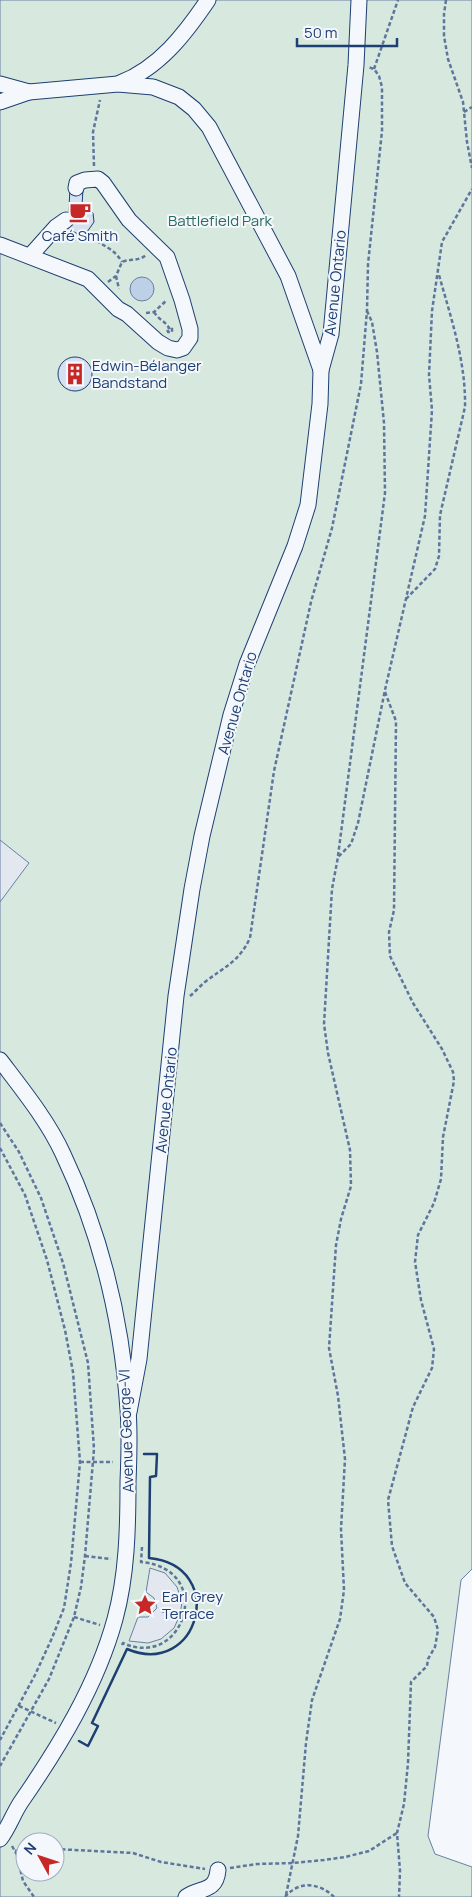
<svg xmlns="http://www.w3.org/2000/svg" width="472" height="1897" viewBox="0 0 472 1897" font-family="Manrope,sans-serif">
  <style>
    .green { fill: #d7e8df; stroke: #687fa3; fill-rule: evenodd }
    .parking { fill: #e3e8f0; stroke: #687fa3 }
    .water { fill: #bed0e5; stroke: #687fa3 }
    .building { fill: #d5e0f0; stroke: #1d3f73 }
    .lines { fill: none; stroke-linecap: round; stroke-linejoin: round }
    .minor-casing { stroke: #1d3f73; stroke-width: 17 }
    .path { stroke: #5e769c; stroke-width: 2.5; stroke-dasharray: 4 2.5; stroke-linecap: butt }
    .minor { stroke: #f4f7fb; stroke-width: 15 }
    .wall { stroke: #1d3f73; stroke-width: 2.5 }
    .labels { text-anchor: middle; dominant-baseline: central; stroke-width: 4; stroke-linejoin: round; paint-order: stroke }
    .park-label { font-size: 15px; fill: #2c6c60; stroke: #f4f7fb }
    .poi-label { font-size: 15px; fill: #1d3f73; stroke: #f4f7fb; text-anchor: start }
    .street-label { font-size: 15px; fill: #1d3f73; stroke: #f4f7fb }
  </style>
  <rect width="100%" height="100%" fill="#f4f7fb"/>
  <path class="green" d="M 0,0 L 472,0 L 472,1569 L 461,1580 L 428,1836 L 435,1854 L 472,1867 L 472,1897 L 0,1897 ZM 25,1842 L 55,1842 L 55,1872 L 25,1872 Z"/>
  <g class="parking">
    <path d="M 0,840 L 29,863 L 0,902 Z"/>
    <path d="M 150,1568 L 165,1573 L 177,1587 L 182,1602 L 180,1615 L 174,1628 L 161,1639 L 148,1643 L 129,1641 L 138,1617 L 148,1617 L 157,1608 L 154,1598 L 146,1592 Z"/>
  </g>
  <circle class="water" cx="142" cy="289" r="12"/>
  <g class="building">
    <path d="M 70,188 L 83,189 L 82,206 L 90,210 L 93,213 L 94,222 L 87,232 L 78,234 L 70,230 L 68,227 Z"/>
    <circle cx="75" cy="374" r="17"/>
  </g>
  <g class="lines">
    <g class="minor-casing">
      <g id="minor">
        <path d="M 120,83 C 159,68 185,34 208,0"/>
        <path d="M 0,84 L 29,92"/>
        <path d="M 0,102 L 29,92 L 118,84 L 153,87 L 179,97 L 194,109 L 209,127 L 288,276 L 321,370"/>
        <path d="M 0,245 L 88,279 L 118,309 L 127,314 L 158,342 L 168,348 L 177,350 L 183,348 L 190,338 L 190,329 L 182,300 L 167,257 L 129,220 L 103,183 L 98,179 L 85,180 L 77,183 L 76,188"/>
        <path d="M 30,256 L 56,227 L 66,220"/>
        <path d="M 0,1060 C 22,1089 48,1121 63,1154 C 101,1234 122,1322 128,1410 C 130,1434 129,1458 128,1482 C 128,1528 127,1575 115,1619 C 97,1685 59,1747 21,1802 C 13,1814 9,1827 0,1839"/>
        <path d="M 129,1412 L 139,1359 L 176,996 L 192,889 L 202,836 L 231,715 L 247,664 L 295,546 L 308,505 L 320,404 L 321,370 L 331,334 L 356,65 L 359,0"/>
        <path d="M 186,1897 C 200,1887 216,1893 218,1870"/>
      </g>
    </g>
    <g class="path">
      <path d="M 446,0 L 444,14 L 444,36 L 448,59 L 463,102 L 467,142 L 472,168"/>
      <path d="M 374,69 L 398,0"/>
      <path d="M 464,112 L 472,107"/>
      <path d="M 94,166 L 93,132 L 100,100"/>
      <path d="M 87,232 C 98,246 112,245 122,262"/>
      <path d="M 65,239 L 93,240"/>
      <path d="M 116,276 L 119,289"/>
      <path d="M 108,282 L 116,276 L 122,262 C 131,258 139,262 147,254"/>
      <path d="M 154,312 C 158,319 165,321 169,328 L 167,328 L 168,332 L 172,332 L 172,327 L 169,328"/>
      <path d="M 146,313 L 154,312 L 167,300"/>
      <path d="M 406,599 L 435,569 L 439,556 L 440,515 L 465,407 C 466,362 451,318 439,275"/>
      <path d="M 385,692 L 396,721 L 394,910 L 389,932 L 390,956 L 413,1003 L 442,1049 L 453,1072 L 454,1081 L 443,1137 L 441,1179 L 434,1203 L 418,1235 L 415,1262 L 421,1300 L 434,1349 L 432,1368 L 413,1407 L 388,1500 L 392,1546 L 405,1583 L 434,1617 L 438,1630 L 435,1647 L 428,1659 L 427,1666 L 411,1682 L 408,1763 L 404,1804 L 397,1833 L 400,1871 L 399,1897"/>
      <path d="M 338,856 L 385,493 L 384,423 L 377,352 L 372,322 L 367,311"/>
      <path d="M 190,996 C 195,992 200,986 205,982 C 224,967 239,962 250,938 L 274,771 L 311,602 L 332,528 L 361,384 L 367,310 L 368,264 L 382,131 L 382,87 L 379,76 L 374,69 L 368,67"/>
      <path d="M 0,1123 L 19,1152 L 41,1198 L 63,1263 L 88,1363 L 94,1449 L 85,1556 L 81,1587 L 74,1617 L 49,1679 L 0,1766"/>
      <path d="M 0,1148 L 25,1195 L 47,1260 L 65,1330 L 73,1372 L 80,1462 L 71,1563 L 64,1608 L 52,1638 L 35,1675 L 0,1740"/>
      <path d="M 80,1462 L 113,1462"/>
      <path d="M 85,1556 L 111,1559"/>
      <path d="M 162,1611 L 184,1618"/>
      <path d="M 74,1617 L 100,1625"/>
      <path d="M 122,1645 L 123,1643 C 184,1671 217,1569 141,1562 L 142,1547"/>
      <path d="M 19,1706 L 56,1723"/>
      <path d="M 12,1846 L 17,1855 L 23,1881 L 34,1897"/>
      <path d="M 55,1849 L 133,1853 L 161,1862 L 205,1869"/>
      <path d="M 15,1851 L 25,1849"/>
      <path d="M 230,1868 L 257,1864 L 293,1863 L 324,1860 L 345,1857 L 369,1851 L 397,1833"/>
      <path d="M 286,1895 L 298,1836 L 306,1743 L 312,1700 L 340,1619 L 344,1590 L 341,1529 L 345,1459 L 338,1396 L 329,1348 L 336,1245 L 341,1219 L 351,1186 L 350,1150 L 328,1053 L 324,1024 L 332,889 L 338,857 L 351,844 L 358,823 L 385,690 L 425,516 L 432,410 L 429,375 L 432,311 L 442,242 L 472,189"/>
      <path d="M 285,1897 C 299,1880 320,1883 334,1897"/>
    </g>
    <use href="#minor" class="minor"/>
    <path class="wall" d="M 79,1741 L 88,1746 L 98,1726 L 92,1723 L 127,1649 C 199,1679 229,1566 149,1558 L 150,1477 L 156,1476 L 157,1454 L 144,1454"/>
  </g>
  <defs>
    <g id="cafe-bare" transform="scale(1.725)"><path d="M-5.5-4.5H6V0H3Q3 3.5 0 3.5H-2.5Q-5.5 3.5-5.5 0ZM3-3.2v2h1.7v-2ZM-6 4.5H4V6H-6Z" fill="#c62828" stroke="#f4f7fb" stroke-width="2.5" paint-order="stroke"/></g>
    <g id="building-bare" transform="scale(1.725)"><path d="M-4-6H4V6H1V3H-1V6H-4ZM-2.5-4.3h1.7v1.8h-1.7ZM.8-4.3h1.7v1.8H.8ZM-2.5-1h1.7V.8h-1.7ZM.8-1h1.7V.8H.8Z" fill="#c62828" stroke="#f4f7fb" stroke-width="2.5" paint-order="stroke"/></g>
    <g id="sight-bare" transform="scale(1.725)"><path d="M0-6L1.8-2.2L6-1.7L2.9 1.2L3.7 5.4L0 3.3L-3.7 5.4L-2.9 1.2L-6-1.7L-1.8-2.2Z" fill="#c62828" stroke="#f4f7fb" stroke-width="2.5" paint-order="stroke"/></g>
  </defs>
  <g fill-rule="evenodd">
    <use href="#cafe-bare" x="80" y="212"/>
    <use href="#building-bare" x="75" y="374"/>
    <use href="#sight-bare" x="145" y="1605"/>
  </g>
  <g class="labels">
    <g class="park-label">
      <text x="220" y="220">Battlefield Park</text>
    </g>
    <g class="poi-label">
      <text x="80" y="235" text-anchor="middle">Café Smith</text>
      <text x="92" y="365">Edwin-Bélanger<tspan x="92" dy="17">Bandstand</tspan></text>
      <text x="162" y="1596">Earl Grey<tspan x="162" dy="17">Terrace</tspan></text>
    </g>
    <g class="street-label">
      <text transform="translate(335 283) rotate(-84)">Avenue Ontario</text>
      <text transform="translate(237 703) rotate(-74)">Avenue Ontario</text>
      <text transform="translate(166 1100) rotate(-84)">Avenue Ontario</text>
      <text transform="translate(126 1431) rotate(-92)">Avenue George-VI</text>
    </g>
  </g>
  <g transform="translate(40 1857) rotate(310)"><circle r="24" fill="#f4f7fb" stroke="#9eadc5"/>
  <path d="M0-4L9 19L0 12L-9 19Z" fill="#c62828"/>
  <text y="-8" font-size="14" font-weight="bold" text-anchor="middle" fill="#1d3f73">N</text>
  </g>
  <path d="M297 38v8h100v-8" fill="none" stroke="#1d3f73" stroke-width="2.5"/>
  <text x="304" y="38" font-size="15" fill="#1d3f73" stroke="#f4f7fb" stroke-width="4" paint-order="stroke">50 m</text>
</svg>
